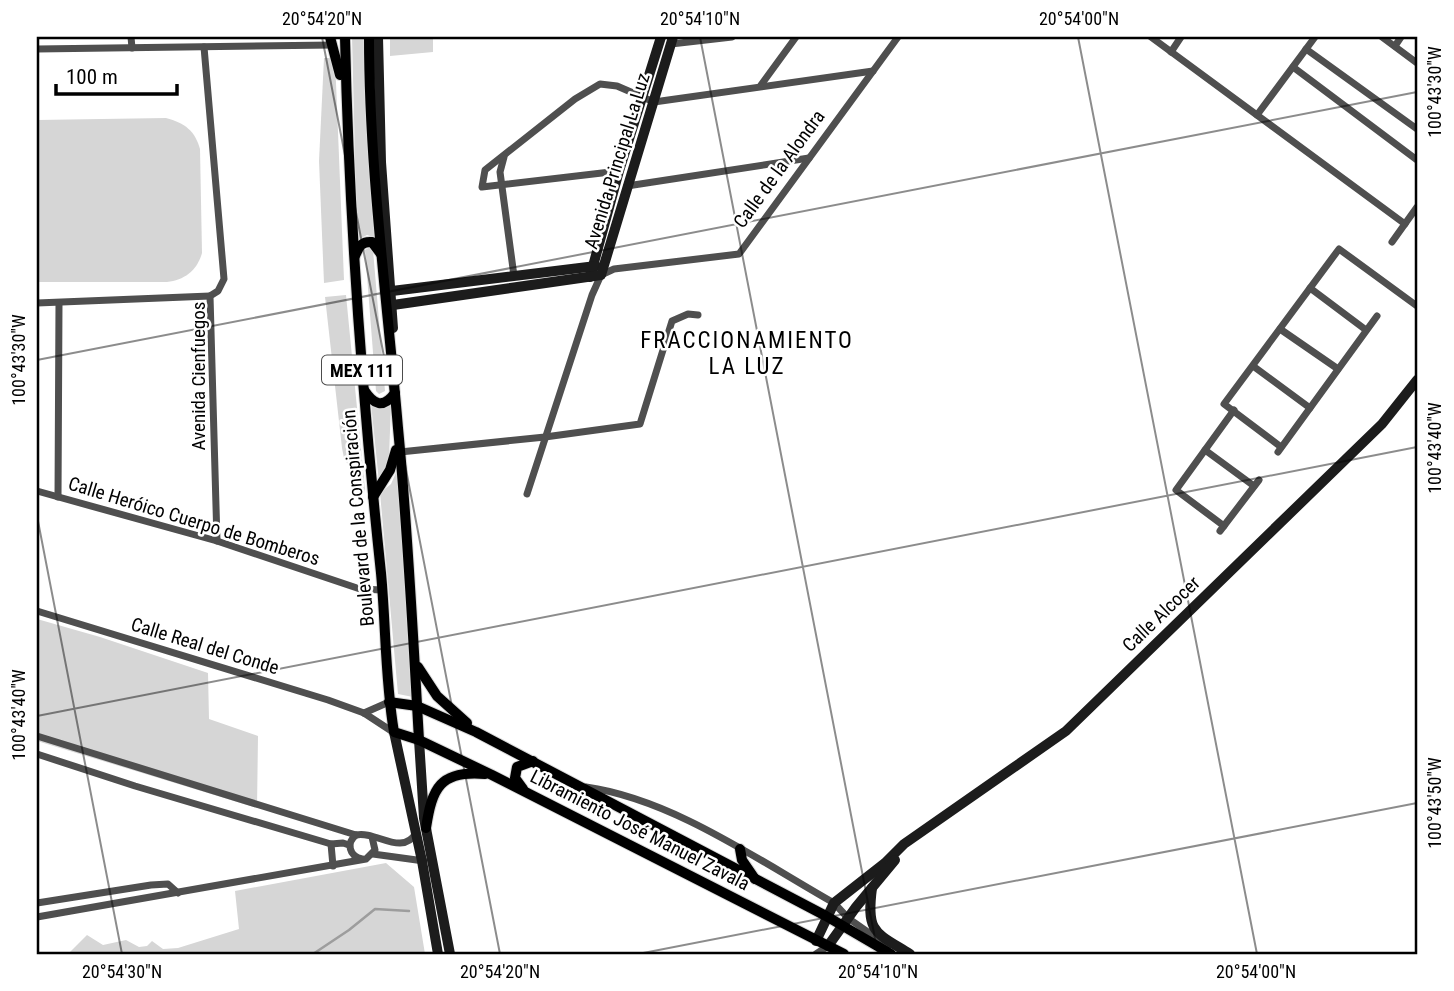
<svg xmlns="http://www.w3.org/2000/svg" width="1454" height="991" viewBox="0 0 1454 991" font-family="'Roboto Condensed',sans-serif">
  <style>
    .green { fill: #d6d6d6 }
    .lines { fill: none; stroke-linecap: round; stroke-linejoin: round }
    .stream { stroke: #9d9d9d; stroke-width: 2.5 }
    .primary-casing { stroke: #dbdbdb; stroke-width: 12 }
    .street { stroke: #4f4f4f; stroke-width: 7 }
    .secondary { stroke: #1c1c1c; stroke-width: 10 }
    .primary { stroke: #000; stroke-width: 10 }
    .ticks { fill: none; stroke: #000; stroke-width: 2; stroke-opacity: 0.45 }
    .labels { text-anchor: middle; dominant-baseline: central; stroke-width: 5; stroke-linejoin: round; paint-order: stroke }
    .shield { fill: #fff; stroke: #4c4c4c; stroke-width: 2 }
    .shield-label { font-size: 18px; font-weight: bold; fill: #000 }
    .street-label { font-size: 19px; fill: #000; stroke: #fff }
    .quarter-label { font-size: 23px; letter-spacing: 2px; fill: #000; stroke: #fff }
    .neatline { fill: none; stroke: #000; stroke-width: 2.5 }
    .ticks-label { font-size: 18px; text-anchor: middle; fill: #000 }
  </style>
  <rect width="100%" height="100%" fill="#fff"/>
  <g class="green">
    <path d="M 352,37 L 366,37 L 377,238 L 367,235 L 357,240 Z"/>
    <path d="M 390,37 L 433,37 L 433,52 L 390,56 Z"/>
    <path d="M 324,58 L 335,58 L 344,280 L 324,283 L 319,161 Z"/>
    <path d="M 166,118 C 185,123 195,131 200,149 L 202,253 C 197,271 184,280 167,282 L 37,282 L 37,120 Z"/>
    <path d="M 370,247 L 373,250 L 385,391 L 379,394 L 376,391 L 365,250 Z"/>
    <path d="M 346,295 L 365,490 L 362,498 L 358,499 L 352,471 L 344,458 L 342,448 L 325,297 Z"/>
    <path d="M 371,403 L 391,403 L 389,458 L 379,483 Z"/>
    <path d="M 398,468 L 413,697 L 398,694 L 380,493 L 391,484 Z"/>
    <path d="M 37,619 L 100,637 L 208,673 L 209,719 L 258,736 L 257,808 L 37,741 Z"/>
    <path d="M 386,863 L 414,887 L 425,954 L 68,954 L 87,935 L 103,945 L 126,940 L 139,947 L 147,946 L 152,941 L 163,949 L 178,948 L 239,929 L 235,891 Z"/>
  </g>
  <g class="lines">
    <path class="stream" d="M 313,954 L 349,930 L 375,909 L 409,911"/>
    <g class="primary-casing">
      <g id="primary">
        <path d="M 330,37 L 340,75"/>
        <path d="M 345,37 C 349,216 362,395 381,573 C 386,626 385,680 394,732 L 419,740 L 492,775 L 844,954"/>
        <path d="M 369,37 C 369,168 387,297 398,428 C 408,532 413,636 419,740"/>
        <path d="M 355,256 C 359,247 361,241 372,242 L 381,254"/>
        <path d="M 364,390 C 374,405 383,409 395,393"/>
        <path d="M 373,497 L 390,470 L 396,450"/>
        <path d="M 418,667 L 437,696 L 467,723"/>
        <path d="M 389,702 L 417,706 L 476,732 L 826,916 L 891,954"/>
        <path d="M 523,789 L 515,778 L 517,767 L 533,761"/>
        <path d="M 426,828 C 432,788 440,770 485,774"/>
        <path d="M 740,849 L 742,860 L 755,879"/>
      </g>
    </g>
    <g class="street">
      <path d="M 131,37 L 132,48"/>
      <path d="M 1151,37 L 1405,224"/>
      <path d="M 1382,37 L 1417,63"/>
      <path d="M 671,44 L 732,37"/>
      <path d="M 1395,46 L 1401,37"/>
      <path d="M 204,47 L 224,279 L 218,291 L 210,296 L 217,541"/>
      <path d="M 37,49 L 333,45"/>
      <path d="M 1306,49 L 1417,129"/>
      <path d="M 1171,52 L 1181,37"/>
      <path d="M 1293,67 L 1417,160"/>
      <path d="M 761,85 L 796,37"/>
      <path d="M 1257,115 L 1315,37"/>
      <path d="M 504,157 L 500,172 L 514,276"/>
      <path d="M 619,171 L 482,187 L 485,170 L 575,99 L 600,84 L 617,86 L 654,102 L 873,71"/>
      <path d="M 627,186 L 809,158"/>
      <path d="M 1392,242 L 1417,207"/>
      <path d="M 1310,288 L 1366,330"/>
      <path d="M 37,303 L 210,296"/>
      <path d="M 1280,329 L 1338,369"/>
      <path d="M 1253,366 L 1310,408"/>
      <path d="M 1281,447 L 1224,404 L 1339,249 L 1417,306"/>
      <path d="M 1205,450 L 1254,486"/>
      <path d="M 400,452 L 545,437 L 640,424 L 672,321 L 688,314 L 698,315"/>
      <path d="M 1278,452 L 1377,316"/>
      <path d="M 37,491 L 217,541 L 360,589 L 382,590"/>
      <path d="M 527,494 L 592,295 L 601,275 L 614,269 L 739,254 L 898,37"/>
      <path d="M 58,497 L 59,303"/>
      <path d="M 1224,526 L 1176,490 L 1234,410"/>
      <path d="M 1220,531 L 1259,480"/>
      <path d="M 37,611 L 328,700 L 364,713 L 393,732"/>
      <path d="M 364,713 L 389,702"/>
      <path d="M 37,736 L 356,835 C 375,830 402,857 416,833"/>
      <path d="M 37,754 L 135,786 L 331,844 L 343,843 L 349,845"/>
      <path d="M 586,787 C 672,799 758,860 834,903 L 848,918 L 888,946"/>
      <path d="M 356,835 C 346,843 349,856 362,859"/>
      <path d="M 331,844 L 333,866"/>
      <path d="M 373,854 L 424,861"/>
      <path d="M 37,903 L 151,885 L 168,884 L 178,893"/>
      <path d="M 37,917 L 366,859 L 375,850 L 372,837"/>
      <path d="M 816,954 L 828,946"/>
    </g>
    <g class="secondary">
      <path d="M 378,37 L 381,162 L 393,328"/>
      <path d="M 590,277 L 619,171 L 661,37"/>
      <path d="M 392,291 L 596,266"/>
      <path d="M 393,305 L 601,275 L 673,37"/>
      <path d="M 394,732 L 422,861 L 438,954"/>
      <path d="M 419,740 L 424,818 L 450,954"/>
      <path d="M 872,888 C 866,933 875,932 910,954"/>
      <path d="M 816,941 L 834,903 L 885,863 L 904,844 L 1066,731 L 1382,424 L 1417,380"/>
      <path d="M 828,946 L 856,907 L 895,860"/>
    </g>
    <use href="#primary" class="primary"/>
  </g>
  <path class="ticks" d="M 322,37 L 500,954M 700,37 L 878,954M 1078,37 L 1257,954M 37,360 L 1417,92M 37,516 L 122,954M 37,716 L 1417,447M 638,954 L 1417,803"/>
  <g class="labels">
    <rect class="shield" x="322" y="355.5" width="80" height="29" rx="5"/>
    <g class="shield-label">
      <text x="362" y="370">MEX 111</text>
    </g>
    <g class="street-label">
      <text transform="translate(617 161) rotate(-73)">Avenida Principal La Luz</text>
      <text transform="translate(779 169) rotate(-54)">Calle de la Alondra</text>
      <text transform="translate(198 376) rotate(-90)">Avenida Cienfuegos</text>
      <text transform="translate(358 518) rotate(-95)">Boulevard de la Conspiración</text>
      <text transform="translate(194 521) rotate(17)">Calle Heróico Cuerpo de Bomberos</text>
      <text transform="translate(1161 614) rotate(-44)">Calle Alcocer</text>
      <text transform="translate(205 646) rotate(17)">Calle Real del Conde</text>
      <text transform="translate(640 830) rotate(27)">Libramiento José Manuel Zavala</text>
    </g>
    <g class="quarter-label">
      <text x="747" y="340">FRACCIONAMIENTO<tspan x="747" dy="26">LA LUZ</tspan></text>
    </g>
  </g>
  <rect width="1454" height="991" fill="none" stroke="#ffffff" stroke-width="77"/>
  <path d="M56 84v10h121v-10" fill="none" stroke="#000000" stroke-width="3.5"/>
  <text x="66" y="84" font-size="21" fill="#000000" stroke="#ffffff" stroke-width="5" paint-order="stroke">100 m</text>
  <rect x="38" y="38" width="1378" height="915" class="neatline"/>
  <g class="ticks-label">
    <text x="322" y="25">20°54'20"N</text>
    <text x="700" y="25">20°54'10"N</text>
    <text x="1079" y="25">20°54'00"N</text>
    <text transform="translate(1435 92) rotate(-90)" y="6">100°43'30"W</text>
    <text transform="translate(19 360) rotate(-90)" y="6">100°43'30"W</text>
    <text transform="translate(1435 448) rotate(-90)" y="6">100°43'40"W</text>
    <text transform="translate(19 715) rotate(-90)" y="6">100°43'40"W</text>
    <text transform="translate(1435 803) rotate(-90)" y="6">100°43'50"W</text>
    <text x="122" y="978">20°54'30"N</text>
    <text x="500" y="978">20°54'20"N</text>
    <text x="878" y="978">20°54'10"N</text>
    <text x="1256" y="978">20°54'00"N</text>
  </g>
</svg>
